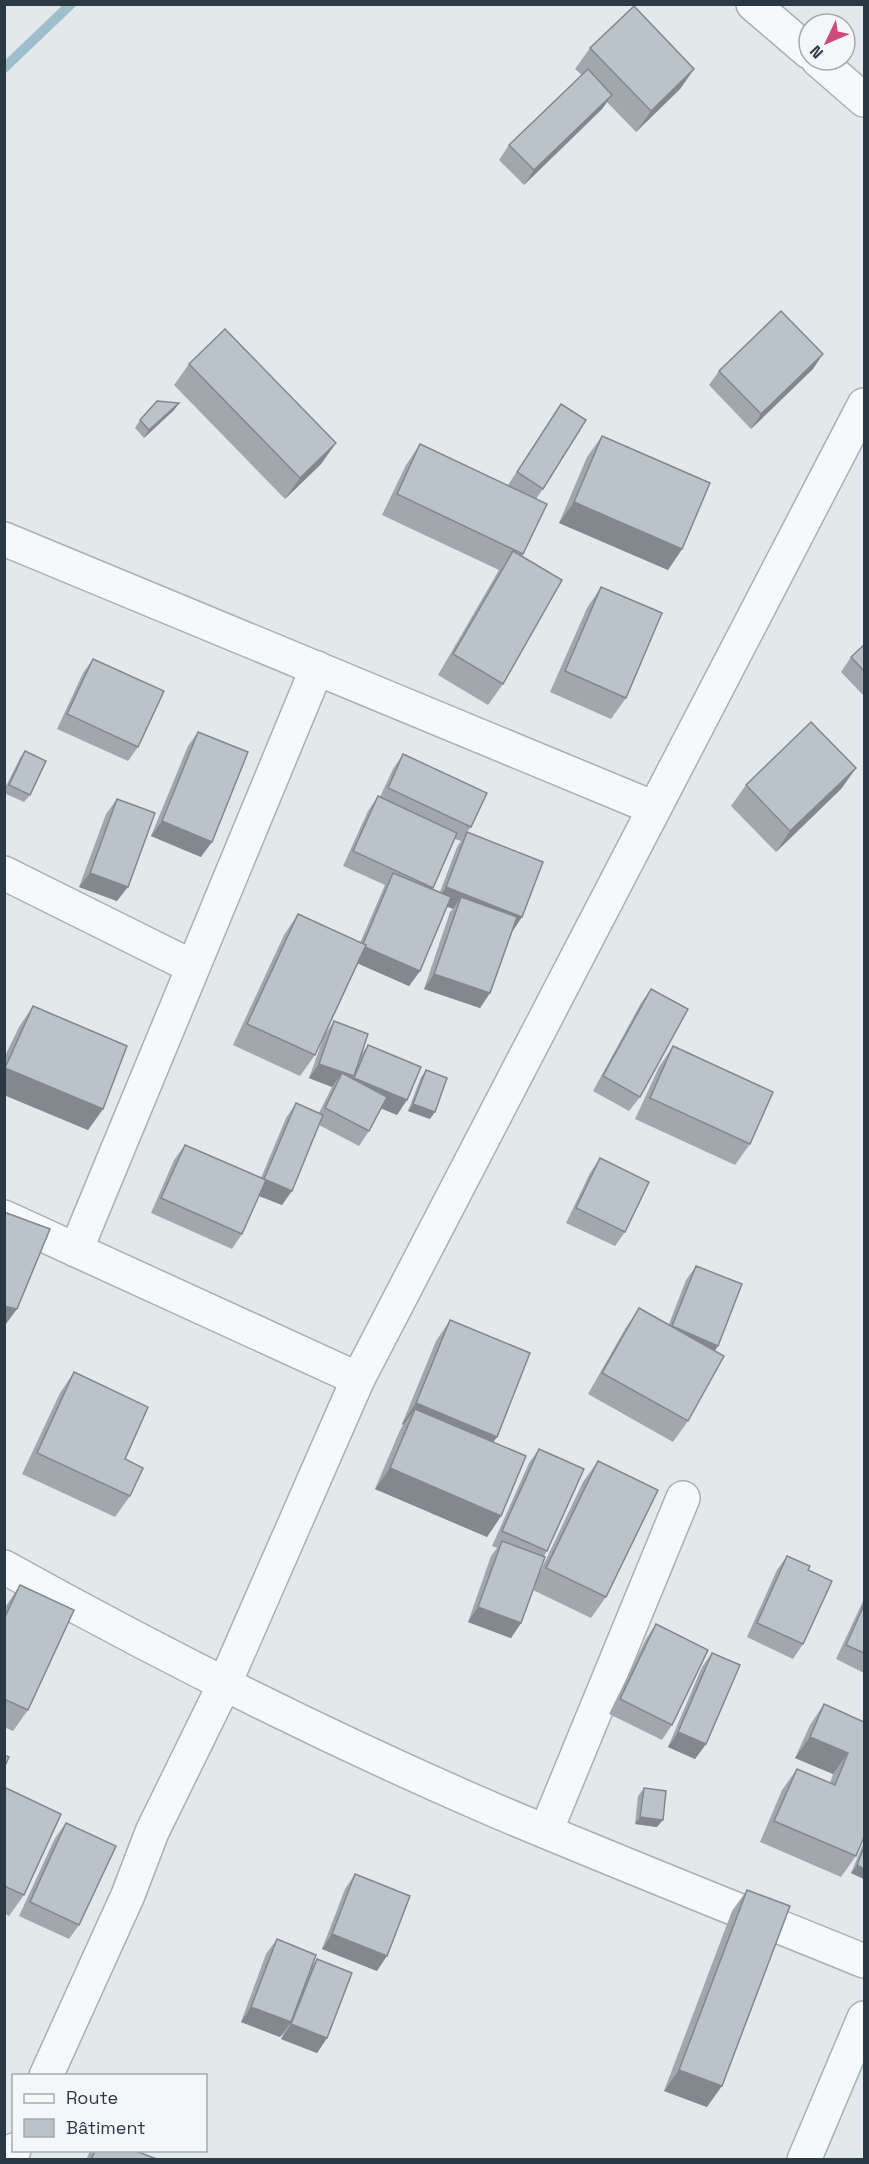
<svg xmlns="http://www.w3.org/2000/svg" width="869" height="2164" viewBox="0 0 869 2164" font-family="'Space Grotesk',sans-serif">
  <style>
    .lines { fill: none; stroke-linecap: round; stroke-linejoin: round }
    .stream { stroke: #9ebecc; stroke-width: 10 }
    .street-casing { stroke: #a8b0b6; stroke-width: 36 }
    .street { stroke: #f6f8fa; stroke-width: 33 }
    .wall { fill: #a0a8ad; fill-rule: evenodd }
    .shaded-wall { fill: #82888d }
    .building { fill: #bac3c9; stroke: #82888d; stroke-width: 1.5 }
  </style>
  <rect width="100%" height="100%" fill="#e3e8eb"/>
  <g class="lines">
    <path class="stream" d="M 4,68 L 71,4"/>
    <g class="street-casing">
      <g id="street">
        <path d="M 753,4 L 809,52"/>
        <path d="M 818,60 L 864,100"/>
        <path d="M 4,539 L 654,808"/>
        <path d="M 4,873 L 193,967"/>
        <path d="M 4,1217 L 358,1379"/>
        <path d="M 76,1250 L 317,668"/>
        <path d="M 4,1567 C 164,1656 327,1738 494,1810 C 617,1862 741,1911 864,1961"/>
        <path d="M 546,1831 L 683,1498"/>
        <path d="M 46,2076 L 128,1895 L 152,1832 L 224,1685 L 358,1379 L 864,405"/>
        <path d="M 10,2160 L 14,2150"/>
        <path d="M 804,2160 L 864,2018"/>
      </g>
    </g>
    <use href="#street" class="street"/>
  </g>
  <g class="wall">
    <path d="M 590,48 L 694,69 L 680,89 L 636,132 L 607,102 L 602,109 L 524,185 L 499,160 L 509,145 L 582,75 L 575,69 Z"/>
    <path d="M 189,364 L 336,443 L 321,464 L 285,499 L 174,385 Z"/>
    <path d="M 813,369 L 751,429 L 709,385 L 719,371 Z"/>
    <path d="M 179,403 L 174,410 L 144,438 L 135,428 L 140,420 Z"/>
    <path d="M 561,404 L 543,489 L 536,499 L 523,554 L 522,556 L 503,684 L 488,705 L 438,675 L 499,570 L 382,515 L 406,465 L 420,444 L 508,485 Z"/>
    <path d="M 602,436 L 682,549 L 668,570 L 559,523 L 587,457 Z"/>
    <path d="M 601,587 L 626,698 L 611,719 L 550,692 L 587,608 Z"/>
    <path d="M 864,645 L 864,696 L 841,672 L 851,657 Z"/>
    <path d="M 93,659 L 138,747 L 128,761 L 57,729 L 83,673 Z"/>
    <path d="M 198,732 L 201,857 L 151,836 L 188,746 Z"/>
    <path d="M 25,751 L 30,795 L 24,802 L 4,793 L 4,790 L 20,758 Z"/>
    <path d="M 403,754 L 471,827 L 467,832 L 512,931 L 490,993 L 480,1008 L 424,989 L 450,912 L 453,909 L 447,906 L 420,971 L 409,986 L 358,963 L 315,1055 L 300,1076 L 233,1045 L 284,935 L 298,914 L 360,943 L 385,885 L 343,866 L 368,811 L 378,796 L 380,797 L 393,769 ZM 455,839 L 461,841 L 457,847 L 440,892 L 432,889 Z"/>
    <path d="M 856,768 L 841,789 L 776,852 L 731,806 L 746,785 Z"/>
    <path d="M 117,799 L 117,901 L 79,887 L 106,814 Z"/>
    <path d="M 651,989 L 640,1097 L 629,1111 L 593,1091 L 641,1003 Z"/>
    <path d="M 33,1006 L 103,1109 L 88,1130 L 4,1095 L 4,1058 L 19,1027 Z"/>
    <path d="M 334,1021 L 361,1055 L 368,1045 L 397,1115 L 381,1108 L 369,1131 L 359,1146 L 319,1125 L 282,1205 L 259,1196 L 242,1234 L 232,1249 L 151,1213 L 174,1160 L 185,1145 L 261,1178 L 286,1118 L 296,1103 L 319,1113 L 332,1087 L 309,1078 L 324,1036 Z"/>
    <path d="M 673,1046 L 750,1144 L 735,1165 L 635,1119 L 659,1067 Z"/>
    <path d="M 426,1070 L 430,1119 L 408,1111 L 421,1077 Z"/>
    <path d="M 600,1158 L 625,1232 L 615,1246 L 566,1223 L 590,1173 Z"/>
    <path d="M 696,1266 L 715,1350 L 688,1421 L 673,1442 L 588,1394 L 625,1329 L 639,1308 L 669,1324 L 686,1280 Z"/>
    <path d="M 450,1320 L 493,1442 L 501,1516 L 487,1537 L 375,1489 L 400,1430 L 403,1425 L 402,1424 L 436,1341 Z"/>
    <path d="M 74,1372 L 125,1459 L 130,1496 L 115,1517 L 22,1474 L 60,1393 Z"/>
    <path d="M 539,1449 L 547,1551 L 544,1556 L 540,1572 L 583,1482 L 598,1461 L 606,1597 L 591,1618 L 533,1590 L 521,1623 L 511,1638 L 468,1622 L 491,1556 L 497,1548 L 492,1546 L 529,1463 Z"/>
    <path d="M 787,1556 L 808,1570 L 803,1644 L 793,1659 L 747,1637 L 777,1570 Z"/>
    <path d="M 20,1585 L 28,1710 L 13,1731 L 4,1727 L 4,1609 Z"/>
    <path d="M 864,1599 L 864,1673 L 836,1659 Z"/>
    <path d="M 656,1624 L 672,1725 L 662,1740 L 609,1714 L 646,1639 Z"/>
    <path d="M 712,1653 L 706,1744 L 695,1759 L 668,1747 L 702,1667 Z"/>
    <path d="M 824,1704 L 864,1722 L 856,1856 L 841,1877 L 760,1842 L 782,1790 L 797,1769 L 830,1783 L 833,1774 L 795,1758 L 810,1725 Z"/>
    <path d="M 6,1788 L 24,1895 L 9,1916 L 4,1913 L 4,1791 Z"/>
    <path d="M 644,1788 L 657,1827 L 635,1824 L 638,1796 Z"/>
    <path d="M 66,1823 L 79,1925 L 69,1939 L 19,1916 L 55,1838 Z"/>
    <path d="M 864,1842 L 864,1879 L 851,1873 Z"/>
    <path d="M 355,1874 L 377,1971 L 322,1949 L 345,1889 Z"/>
    <path d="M 747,1890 L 707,2107 L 664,2091 L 732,1911 Z"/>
    <path d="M 277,1939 L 312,1966 L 317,1959 L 327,2038 L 317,2053 L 281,2039 L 284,2033 L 280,2037 L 241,2022 L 266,1954 Z"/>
    <path d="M 90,2151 L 136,2151 L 159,2160 L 86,2160 Z"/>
  </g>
  <g class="shaded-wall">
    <path d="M 694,69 L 680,89 L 636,132 L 651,111 Z"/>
    <path d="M 612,95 L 602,109 L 524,185 L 534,170 Z"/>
    <path d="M 823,354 L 813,369 L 751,429 L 761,414 Z"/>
    <path d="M 179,403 L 174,410 L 144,438 L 149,430 Z"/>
    <path d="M 336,443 L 321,464 L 285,499 L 300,478 Z"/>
    <path d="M 574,502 L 682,549 L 668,570 L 559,523 Z"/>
    <path d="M 856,768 L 841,789 L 776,852 L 790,831 Z"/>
    <path d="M 162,821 L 212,842 L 201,857 L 151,836 Z"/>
    <path d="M 90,873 L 128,887 L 117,901 L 79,887 Z"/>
    <path d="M 446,887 L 522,917 L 512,932 L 461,897 L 453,909 L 436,902 Z"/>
    <path d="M 363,946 L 420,971 L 409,986 L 352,961 Z"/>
    <path d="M 434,974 L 490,993 L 480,1008 L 424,989 Z"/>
    <path d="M 319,1064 L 354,1076 L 343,1091 L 342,1073 L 332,1087 L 309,1078 Z"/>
    <path d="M 5,1068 L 103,1109 L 88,1130 L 4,1095 Z"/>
    <path d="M 354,1078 L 407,1100 L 397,1115 L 344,1093 Z"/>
    <path d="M 413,1104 L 435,1112 L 430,1119 L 408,1111 Z"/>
    <path d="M 264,1179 L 292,1191 L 282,1205 L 254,1194 Z"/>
    <path d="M 4,1306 L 17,1309 L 6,1324 L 4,1323 Z"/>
    <path d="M 672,1327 L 718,1346 L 708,1361 Z"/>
    <path d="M 416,1403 L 497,1437 L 482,1458 L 415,1409 L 403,1425 L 402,1424 Z"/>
    <path d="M 390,1468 L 501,1516 L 487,1537 L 375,1489 Z"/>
    <path d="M 478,1607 L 521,1623 L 511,1638 L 468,1622 Z"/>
    <path d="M 678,1732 L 706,1744 L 695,1759 L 668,1747 Z"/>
    <path d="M 810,1737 L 848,1753 L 833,1774 L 795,1758 Z"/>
    <path d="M 640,1817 L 663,1820 L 657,1827 L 635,1824 Z"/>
    <path d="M 857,1865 L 864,1869 L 864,1879 L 851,1873 Z"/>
    <path d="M 332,1934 L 387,1956 L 377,1971 L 322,1949 Z"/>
    <path d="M 251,2007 L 291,2022 L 280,2037 L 241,2022 Z"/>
    <path d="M 291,2024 L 327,2038 L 317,2053 L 281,2039 Z"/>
    <path d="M 679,2070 L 722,2086 L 707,2107 L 664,2091 Z"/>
  </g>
  <g class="building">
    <path d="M 634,6 L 694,69 L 651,111 L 590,48 Z"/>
    <path d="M 588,69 L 612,95 L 534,170 L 509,145 Z"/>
    <path d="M 781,311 L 823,354 L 761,414 L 719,371 Z"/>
    <path d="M 225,329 L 336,443 L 300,478 L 189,364 Z"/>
    <path d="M 157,401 L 179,403 L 149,430 L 140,420 Z"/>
    <path d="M 561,404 L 586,420 L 543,489 L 517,472 Z"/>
    <path d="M 602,436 L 710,483 L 682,549 L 574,502 Z"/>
    <path d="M 420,444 L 547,504 L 523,554 L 397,494 Z"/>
    <path d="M 513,551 L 562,580 L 503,684 L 453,654 Z"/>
    <path d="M 601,587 L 662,613 L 626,698 L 565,671 Z"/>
    <path d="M 864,645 L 864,671 L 851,657 Z"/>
    <path d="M 93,659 L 164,691 L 138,747 L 67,714 Z"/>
    <path d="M 811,722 L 856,768 L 790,831 L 746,785 Z"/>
    <path d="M 198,732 L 248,752 L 212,842 L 162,821 Z"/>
    <path d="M 25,751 L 46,761 L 30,795 L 9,785 Z"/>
    <path d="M 403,754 L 487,793 L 471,827 L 388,788 Z"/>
    <path d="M 378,796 L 457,833 L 433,888 L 353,851 Z"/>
    <path d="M 117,799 L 155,813 L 128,887 L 90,873 Z"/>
    <path d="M 467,832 L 543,862 L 522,917 L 446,887 Z"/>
    <path d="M 393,873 L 451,897 L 420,971 L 365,947 L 366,945 L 363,944 Z"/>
    <path d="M 461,897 L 517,917 L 490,993 L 434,974 Z"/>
    <path d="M 298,914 L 366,945 L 315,1055 L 247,1024 Z"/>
    <path d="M 651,989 L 688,1009 L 640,1097 L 603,1076 Z"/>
    <path d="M 33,1006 L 127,1046 L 103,1109 L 5,1068 Z"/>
    <path d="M 334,1021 L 368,1034 L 354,1076 L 319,1064 Z"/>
    <path d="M 368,1045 L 421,1067 L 407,1100 L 354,1078 Z"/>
    <path d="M 673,1046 L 773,1092 L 750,1144 L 650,1098 Z"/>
    <path d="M 426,1070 L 447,1078 L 435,1112 L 413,1104 Z"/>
    <path d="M 342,1073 L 387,1097 L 369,1131 L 325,1108 Z"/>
    <path d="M 296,1103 L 323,1115 L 292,1191 L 264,1179 Z"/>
    <path d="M 185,1145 L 266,1180 L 242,1234 L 161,1198 Z"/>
    <path d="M 600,1158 L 649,1182 L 625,1232 L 576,1208 Z"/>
    <path d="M 4,1212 L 50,1229 L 17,1309 L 4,1306 Z"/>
    <path d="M 696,1266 L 742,1284 L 718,1346 L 672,1326 Z"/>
    <path d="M 639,1308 L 724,1356 L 688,1421 L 602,1373 Z"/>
    <path d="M 450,1320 L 530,1353 L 497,1437 L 416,1403 Z"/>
    <path d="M 74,1372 L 148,1407 L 125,1459 L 143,1468 L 130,1496 L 37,1453 Z"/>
    <path d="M 415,1409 L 526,1456 L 501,1516 L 390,1468 Z"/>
    <path d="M 539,1449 L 584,1469 L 547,1551 L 502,1531 Z"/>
    <path d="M 598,1461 L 658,1490 L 606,1597 L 546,1568 Z"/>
    <path d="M 502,1541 L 545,1557 L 521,1623 L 478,1607 Z"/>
    <path d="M 787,1556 L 810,1566 L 808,1570 L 832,1581 L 803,1644 L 757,1623 Z"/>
    <path d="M 20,1585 L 74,1610 L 28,1710 L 4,1699 L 4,1619 Z"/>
    <path d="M 864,1605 L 864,1653 L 846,1645 Z"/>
    <path d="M 656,1624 L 708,1650 L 672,1725 L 620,1699 Z"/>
    <path d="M 712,1653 L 740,1665 L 706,1744 L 678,1732 Z"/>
    <path d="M 824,1704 L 864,1722 L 864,1837 L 856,1856 L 774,1821 L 797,1769 L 835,1785 L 848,1753 L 810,1737 Z"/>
    <path d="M 4,1755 L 9,1757 L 4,1768 Z"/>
    <path d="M 6,1788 L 61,1814 L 24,1895 L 4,1886 L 4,1792 Z"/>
    <path d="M 644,1788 L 666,1791 L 663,1820 L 640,1817 Z"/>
    <path d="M 66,1823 L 116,1846 L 79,1925 L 30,1902 Z"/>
    <path d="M 864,1847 L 864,1869 L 857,1865 Z"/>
    <path d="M 355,1874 L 410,1896 L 387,1956 L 332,1934 Z"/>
    <path d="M 747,1890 L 790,1906 L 722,2086 L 679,2070 Z"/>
    <path d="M 277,1939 L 316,1955 L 291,2022 L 251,2007 Z"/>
    <path d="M 317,1959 L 352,1973 L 327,2038 L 291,2024 Z"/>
    <path d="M 95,2151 L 136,2151 L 159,2160 L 91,2160 Z"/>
  </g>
  <rect width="869" height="2164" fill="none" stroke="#2b3944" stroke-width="12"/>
  <rect x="12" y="2074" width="195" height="78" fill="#f3f7f9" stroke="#a3abb1" stroke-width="1.5"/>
  <rect x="24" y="2094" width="30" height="9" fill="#f6f8fa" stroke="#a3abb1" stroke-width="1.5"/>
  <text x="66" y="2104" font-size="18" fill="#2b3944">Route</text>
  <rect x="24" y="2119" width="30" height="18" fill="#bac3c9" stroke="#a3abb1" stroke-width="1.5"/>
  <text x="66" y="2134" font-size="18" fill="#2b3944">Bâtiment</text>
  <g transform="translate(827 42) rotate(226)"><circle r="28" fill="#f3f7f9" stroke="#a3abb1" stroke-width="1.5"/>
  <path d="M0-4.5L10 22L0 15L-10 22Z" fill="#d1487a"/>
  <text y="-9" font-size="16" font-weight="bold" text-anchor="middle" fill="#2b3944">N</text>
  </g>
</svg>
